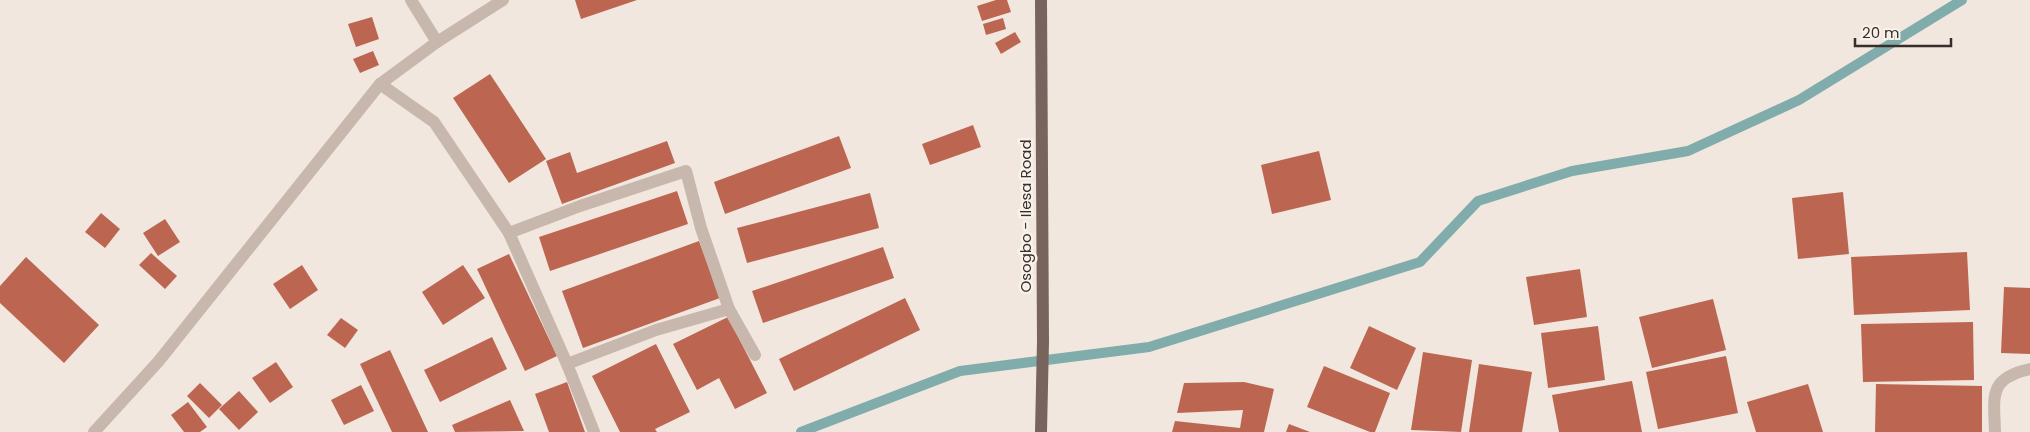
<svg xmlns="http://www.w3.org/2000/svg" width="2030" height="432" viewBox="0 0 2030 432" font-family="Poppins,sans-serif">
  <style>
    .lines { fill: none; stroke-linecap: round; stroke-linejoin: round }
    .stream { stroke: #80acab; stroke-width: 10 }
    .building { fill: #bc6651 }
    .minor { stroke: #c8b7ac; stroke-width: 12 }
    .primary { stroke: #77645c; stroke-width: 12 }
    .labels { text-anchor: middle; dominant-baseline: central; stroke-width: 5; stroke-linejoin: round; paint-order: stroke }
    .street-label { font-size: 15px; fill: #372d2a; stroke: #f9f2eb }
  </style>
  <rect width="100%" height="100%" fill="#f1e7df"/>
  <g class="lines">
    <path class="stream" d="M 801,432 L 960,371 L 1149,347 L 1420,262 L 1478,201 L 1572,171 L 1688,151 L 1799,100 L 1962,0"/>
  </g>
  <g class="building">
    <path d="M 575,0 L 637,0 L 581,19 Z"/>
    <path d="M 996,0 L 1007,0 L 1011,12 L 982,21 L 977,6 Z"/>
    <path d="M 372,17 L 379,39 L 356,47 L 348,24 Z"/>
    <path d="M 1003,18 L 1006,29 L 986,35 L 983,24 Z"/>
    <path d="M 1015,32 L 1021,42 L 1001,54 L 995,43 Z"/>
    <path d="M 373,51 L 379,65 L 360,73 L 353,59 Z"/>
    <path d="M 490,74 L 546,159 L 509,183 L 453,98 Z"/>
    <path d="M 973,125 L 981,147 L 930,165 L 922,144 Z"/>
    <path d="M 839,136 L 851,168 L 725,214 L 714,182 Z"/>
    <path d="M 667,141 L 675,163 L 562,204 L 546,161 L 570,152 L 577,173 Z"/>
    <path d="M 1319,151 L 1331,200 L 1272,214 L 1261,165 Z"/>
    <path d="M 677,191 L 688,224 L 550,271 L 539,237 Z"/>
    <path d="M 1843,192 L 1849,254 L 1798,259 L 1792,198 Z"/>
    <path d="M 870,193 L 879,228 L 747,263 L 737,228 Z"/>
    <path d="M 101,213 L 120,229 L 105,248 L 85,232 Z"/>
    <path d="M 165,219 L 180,242 L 158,256 L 143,233 Z"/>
    <path d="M 699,241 L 720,298 L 583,348 L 562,291 Z"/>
    <path d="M 883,247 L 894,278 L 763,323 L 752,291 Z"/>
    <path d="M 1967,252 L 1970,310 L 1854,315 L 1851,257 Z"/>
    <path d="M 151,253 L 177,276 L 165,289 L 139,265 Z"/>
    <path d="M 509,254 L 557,356 L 525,371 L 477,269 Z"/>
    <path d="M 26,257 L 99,325 L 64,363 L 0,303 L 0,286 Z"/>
    <path d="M 302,265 L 318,290 L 290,309 L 273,284 Z"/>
    <path d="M 463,265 L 485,298 L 443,325 L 422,292 Z"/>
    <path d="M 1580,269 L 1587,317 L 1534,325 L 1526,277 Z"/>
    <path d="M 2004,287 L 2030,288 L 2030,354 L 2001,353 Z"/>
    <path d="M 905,298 L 920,330 L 794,391 L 779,359 Z"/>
    <path d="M 1713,299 L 1726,350 L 1652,368 L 1639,317 Z"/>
    <path d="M 728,317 L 767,393 L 735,409 L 719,378 L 697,390 L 673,344 Z"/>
    <path d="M 341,318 L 358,330 L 345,348 L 327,335 Z"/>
    <path d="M 1973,322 L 1974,380 L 1863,382 L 1861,324 Z"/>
    <path d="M 1369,326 L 1416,348 L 1397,390 L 1350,368 Z"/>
    <path d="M 1598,326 L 1605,380 L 1548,388 L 1541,333 Z"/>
    <path d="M 492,337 L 507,369 L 440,402 L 424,370 Z"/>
    <path d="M 656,344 L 690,412 L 655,429 L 657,432 L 620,432 L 592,376 Z"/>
    <path d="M 390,350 L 428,432 L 392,432 L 360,364 Z"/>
    <path d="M 1423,352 L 1472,360 L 1461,432 L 1411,430 Z"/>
    <path d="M 1726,356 L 1738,413 L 1658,429 L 1646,372 Z"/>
    <path d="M 276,362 L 293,387 L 270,403 L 252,378 Z"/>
    <path d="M 1479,364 L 1532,372 L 1522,432 L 1469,432 Z"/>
    <path d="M 1324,366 L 1390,393 L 1375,432 L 1370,432 L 1307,407 Z"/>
    <path d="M 1632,381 L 1642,432 L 1559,432 L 1552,395 Z"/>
    <path d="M 567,382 L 585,432 L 549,432 L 535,394 Z"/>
    <path d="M 1244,382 L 1274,389 L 1264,432 L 1172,432 L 1175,421 L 1240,428 L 1243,410 L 1177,413 L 1184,383 Z"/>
    <path d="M 200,383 L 222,405 L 209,418 L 187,396 Z"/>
    <path d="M 1808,384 L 1823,432 L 1756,432 L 1747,402 Z"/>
    <path d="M 1876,384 L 1982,386 L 1982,432 L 1875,432 Z"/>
    <path d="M 361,385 L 374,411 L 344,425 L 331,400 Z"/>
    <path d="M 239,391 L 258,412 L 239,430 L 219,409 Z"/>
    <path d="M 510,400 L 524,431 L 455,432 L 452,425 Z"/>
    <path d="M 188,402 L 207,427 L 200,432 L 184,432 L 171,415 Z"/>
    <path d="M 1289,424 L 1310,432 L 1286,432 Z"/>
  </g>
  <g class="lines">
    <g class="minor">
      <path d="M 411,0 L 437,42"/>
      <path d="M 380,84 L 434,122 L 509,233 L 567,364 L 594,432"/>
      <path d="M 509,233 L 580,206 L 686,171 L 701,228 L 729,309 L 755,355"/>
      <path d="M 567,364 L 656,330 L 729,309"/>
      <path d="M 94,432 L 158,362 L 380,84 L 437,42 L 503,0"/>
      <path d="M 1995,432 C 1994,396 1988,378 2030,369"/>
    </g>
    <path class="primary" d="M 1041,432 L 1043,341 L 1041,0"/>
  </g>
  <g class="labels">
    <g class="street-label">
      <text transform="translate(1025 216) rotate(-90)">Osogbo - Ilesa Road</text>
    </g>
  </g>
  <path d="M1855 38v8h96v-8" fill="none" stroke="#372d2a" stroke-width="2.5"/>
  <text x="1862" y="38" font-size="15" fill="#372d2a" stroke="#f9f2eb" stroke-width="4" paint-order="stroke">20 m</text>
</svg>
